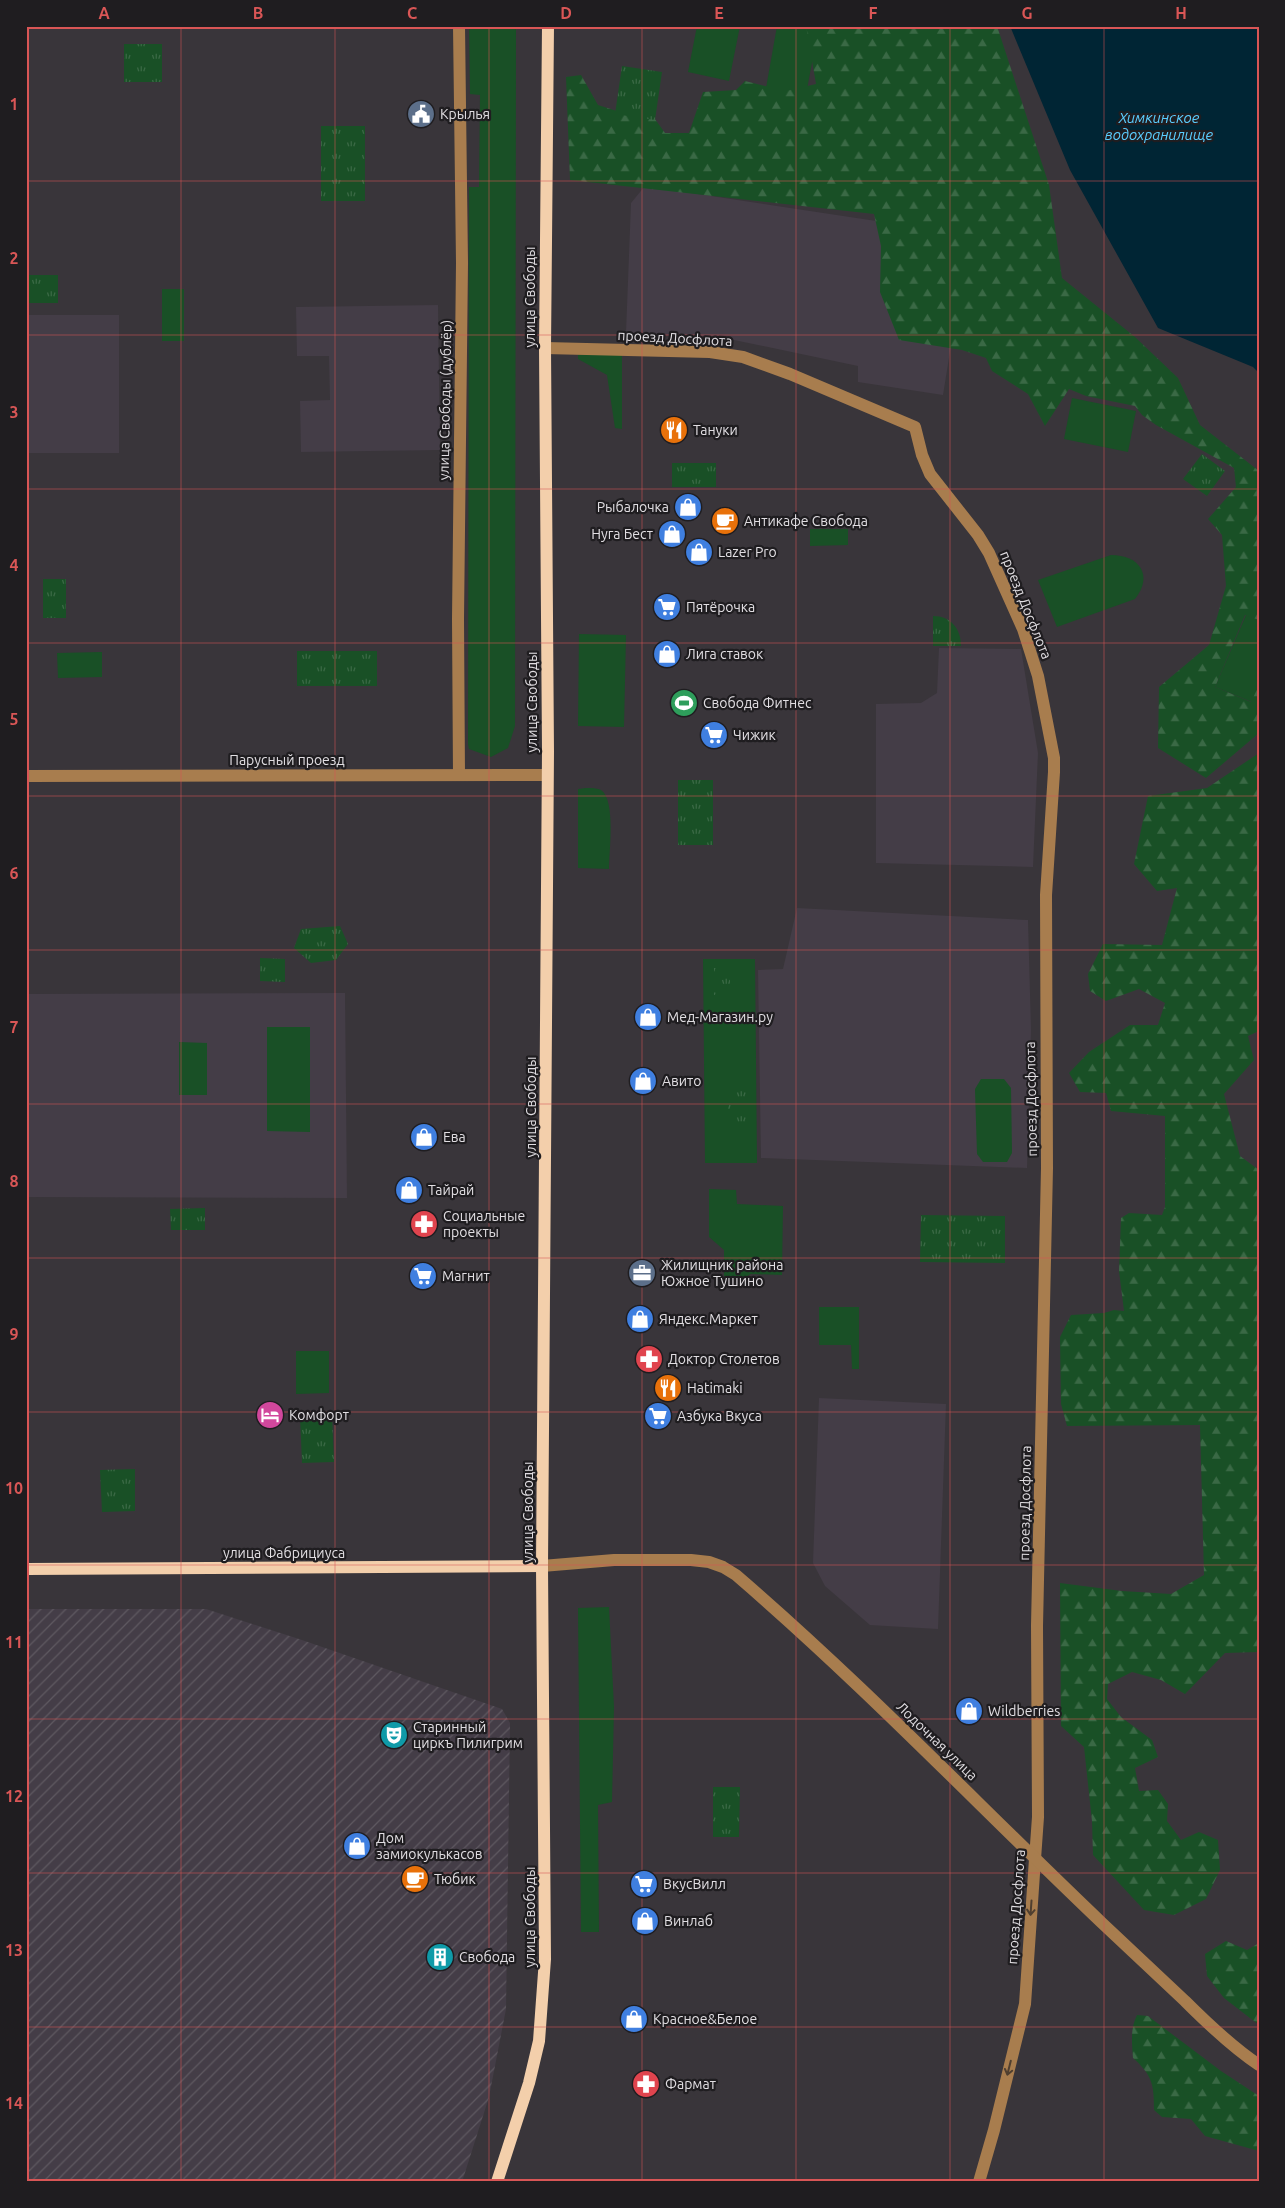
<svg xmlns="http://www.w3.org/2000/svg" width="1285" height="2208" viewBox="0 0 1285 2208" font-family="Ubuntu,sans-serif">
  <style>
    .built { fill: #443d47 }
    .industrial { fill: url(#industrial-furrows) }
    .grass { fill: #195026 }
    .forest { fill: url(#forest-firs) }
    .park { fill: url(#park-tufts) }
    .water { fill: #002534 }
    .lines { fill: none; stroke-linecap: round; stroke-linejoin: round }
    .minor { stroke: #a87d4e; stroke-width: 12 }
    .major { stroke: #f3cfab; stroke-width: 12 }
    .oneway { stroke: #4f3f30 }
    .grid { fill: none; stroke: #d95656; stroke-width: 1; stroke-opacity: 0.55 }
    .labels { text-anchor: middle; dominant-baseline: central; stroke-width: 4.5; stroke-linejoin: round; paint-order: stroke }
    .poi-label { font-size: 14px; fill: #e1dee2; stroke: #1f1d20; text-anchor: start }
    .street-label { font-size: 14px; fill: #e1dee2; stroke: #1f1d20 }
    .water-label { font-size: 15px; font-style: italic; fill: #5acdfe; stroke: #1f1d20 }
    .neatline { fill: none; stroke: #d95656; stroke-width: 2 }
    .grid-label { font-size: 16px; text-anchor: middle; font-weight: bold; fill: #d95656 }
  </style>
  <defs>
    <pattern id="industrial-furrows" width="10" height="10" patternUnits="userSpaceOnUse" patternTransform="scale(1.25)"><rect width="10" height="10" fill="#443d47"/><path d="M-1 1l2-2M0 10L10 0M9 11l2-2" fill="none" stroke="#5f5961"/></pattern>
    <pattern id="forest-firs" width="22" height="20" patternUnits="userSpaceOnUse" patternTransform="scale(1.25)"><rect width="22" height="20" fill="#195026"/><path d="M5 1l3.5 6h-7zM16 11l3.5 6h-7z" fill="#3a6945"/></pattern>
    <pattern id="park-tufts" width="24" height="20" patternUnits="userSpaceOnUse" patternTransform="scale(1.25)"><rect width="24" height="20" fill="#195026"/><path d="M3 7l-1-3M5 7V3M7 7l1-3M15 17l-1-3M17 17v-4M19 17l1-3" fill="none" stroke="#3a6945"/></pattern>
  </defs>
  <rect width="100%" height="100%" fill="#39353a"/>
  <g class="built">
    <path d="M 645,186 L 969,235 L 943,395 L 858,382 L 858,366 L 734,340 L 713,337 L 626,333 L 631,203 Z"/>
    <path d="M 438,305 L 440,450 L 301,452 L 300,401 L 330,400 L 329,356 L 297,356 L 296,307 Z"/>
    <rect x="26" y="315" width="93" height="138"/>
    <path d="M 939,648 L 1021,649 L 1038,753 L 1033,867 L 876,863 L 876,704 L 921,703 L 937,693 Z"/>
    <path d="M 797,908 L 1028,920 L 1031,1030 L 1027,1168 L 761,1158 L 758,970 L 783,969 Z"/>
    <path d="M 345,993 L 347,1198 L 26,1197 L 26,994 Z"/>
    <path d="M 819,1398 L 946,1404 L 938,1629 L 870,1625 L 825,1586 L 813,1563 Z"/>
  </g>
  <path class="industrial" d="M 26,1609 L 206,1609 L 299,1639 L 502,1709 L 510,1723 L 506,2009 L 489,2097 L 462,2182 L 26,2182 Z"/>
  <g class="grass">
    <path d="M 469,26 L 516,26 L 515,726 L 508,748 L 491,757 L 469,749 L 468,744 L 469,187 L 479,187 L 480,95 L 470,94 Z"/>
    <path d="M 697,26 L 740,26 L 729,81 L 688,72 Z"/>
    <path d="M 777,26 L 796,26 L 818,30 L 806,95 L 766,88 Z"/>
    <rect x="162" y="289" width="22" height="52"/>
    <path d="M 622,354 L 622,429 L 615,428 L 607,375 L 578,359 L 578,355 Z"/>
    <path d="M 1072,398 L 1136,411 L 1128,452 L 1064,439 Z"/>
    <path d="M 810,529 L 848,529 L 848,545 L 810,546 Z"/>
    <path d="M 1111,555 C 1139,555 1154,575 1135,599 L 1057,627 L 1038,580 Z"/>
    <path d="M 1246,615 L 1259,620 L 1259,685 L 1252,702 L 1215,687 Z"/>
    <path d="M 579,634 L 626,635 L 624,727 L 578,726 Z"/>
    <path d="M 102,652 L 102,677 L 58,678 L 57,653 Z"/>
    <path d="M 578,789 C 585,788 594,787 601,790 C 616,800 609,852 609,869 L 578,868 Z"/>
    <path d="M 703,959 L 755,959 L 757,1163 L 705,1163 Z"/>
    <path d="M 267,1027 L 310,1027 L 310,1132 L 267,1131 Z"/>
    <path d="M 179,1042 L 207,1043 L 207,1095 L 179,1095 Z"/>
    <path d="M 981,1079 L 1004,1079 L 1011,1088 L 1012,1153 L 1007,1162 L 983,1162 L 977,1154 L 975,1089 Z"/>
    <path d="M 709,1189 L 736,1190 L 737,1204 L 783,1206 L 782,1275 L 751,1274 L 744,1278 L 724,1276 L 724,1250 L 709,1237 Z"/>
    <path d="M 819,1307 L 859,1307 L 859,1369 L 852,1369 L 851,1345 L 819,1345 Z"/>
    <path d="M 296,1351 L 329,1351 L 329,1393 L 296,1394 Z"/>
    <path d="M 609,1607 L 614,1707 L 612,1802 L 598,1805 L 599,1932 L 581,1932 L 578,1608 Z"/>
  </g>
  <g class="forest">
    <path d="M 806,26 L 997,26 L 1049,185 L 1062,278 L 1135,337 L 1178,378 L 1200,425 L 1259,471 L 1259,620 L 1245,615 L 1215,687 L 1251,702 L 1259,685 L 1259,733 L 1206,778 L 1158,748 L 1159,687 L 1209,645 L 1226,586 L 1222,535 L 1208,519 L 1236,487 L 1234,468 L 1156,425 L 1142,415 L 1135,406 L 1086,396 L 1069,389 L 1045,426 L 1028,394 L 992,371 L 986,358 L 962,350 L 899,340 L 880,292 L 881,246 L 874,214 L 570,180 L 566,77 L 581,75 L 598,105 L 623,113 L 642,101 L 665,133 L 689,133 L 703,92 L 736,90 L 745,81 L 786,91 L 816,84 Z"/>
    <path d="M 1259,753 L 1259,1031 L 1248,1036 L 1254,1060 L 1224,1094 L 1240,1156 L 1259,1170 L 1259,1652 L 1225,1653 L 1185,1694 L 1161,1680 L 1132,1672 L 1108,1684 L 1107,1699 L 1121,1717 L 1152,1740 L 1158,1757 L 1135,1768 L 1139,1791 L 1158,1790 L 1168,1804 L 1167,1821 L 1181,1840 L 1199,1832 L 1218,1840 L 1220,1870 L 1206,1899 L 1174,1915 L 1144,1910 L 1093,1855 L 1092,1821 L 1084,1747 L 1061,1726 L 1060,1583 L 1122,1591 L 1171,1594 L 1204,1575 L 1200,1425 L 1067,1426 L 1061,1404 L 1060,1337 L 1071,1315 L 1104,1313 L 1114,1310 L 1124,1311 L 1119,1271 L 1121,1218 L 1129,1213 L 1162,1215 L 1165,1207 L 1165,1116 L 1111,1111 L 1106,1093 L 1080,1092 L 1069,1073 L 1089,1052 L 1130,1025 L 1158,1025 L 1165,1003 L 1139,989 L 1106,1001 L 1090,991 L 1088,974 L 1103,944 L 1162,945 L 1177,888 L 1157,891 L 1134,864 L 1148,796 L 1207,788 Z"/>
    <path d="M 1226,1941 L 1247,1950 L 1259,1943 L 1259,2025 L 1224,1998 L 1207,1976 L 1205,1954 Z"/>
    <path d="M 1137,2015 L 1148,2016 L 1221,2071 L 1259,2096 L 1259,2151 L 1205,2136 L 1191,2119 L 1162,2117 L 1154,2110 C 1154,2084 1152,2075 1133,2058 C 1132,2043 1130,2029 1137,2015 Z"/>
  </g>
  <g class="park">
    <rect x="124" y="44" width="38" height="38"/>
    <path d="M 622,66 L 662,72 L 655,120 L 615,114 Z"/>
    <rect x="321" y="126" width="44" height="75"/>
    <rect x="26" y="275" width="32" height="28"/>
    <path d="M 1202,454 L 1225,471 L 1207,496 L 1183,479 Z"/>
    <rect x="672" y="463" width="44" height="24"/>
    <rect x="43" y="579" width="23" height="39"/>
    <path d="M 933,616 C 951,616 961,629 961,646 L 933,646 Z"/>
    <rect x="297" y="651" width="80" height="35"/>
    <rect x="678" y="780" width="35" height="65"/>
    <path d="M 340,926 L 348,944 L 336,960 L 311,963 L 294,948 L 301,929 Z"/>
    <path d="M 260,958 L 285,959 L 285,982 L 260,981 Z"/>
    <path d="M 714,968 L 730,968 L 730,994 L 714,995 Z"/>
    <rect x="727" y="1087" width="24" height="35"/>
    <path d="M 205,1208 L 205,1230 L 171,1230 L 170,1209 Z"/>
    <path d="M 921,1215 L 1005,1216 L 1005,1263 L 920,1262 Z"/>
    <path d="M 332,1415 L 334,1462 L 302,1463 L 300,1416 Z"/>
    <path d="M 135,1469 L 135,1511 L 102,1512 L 100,1470 Z"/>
    <path d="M 713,1787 L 740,1787 L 739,1837 L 713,1837 Z"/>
  </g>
  <path class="water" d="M 1010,26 L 1259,26 L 1259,373 L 1253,367 L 1158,328 L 1070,170 Z"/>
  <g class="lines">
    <g class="minor">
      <path d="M 459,26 L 462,263 L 458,619 L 459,775"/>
      <path d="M 545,348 L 710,352 L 743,357 L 790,374 L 915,427 L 922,455 L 930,474 L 978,535 L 989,553 L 1023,629 L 1038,676 L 1054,758 L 1054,772 L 1046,895 L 1047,1168 L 1037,1626 L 1038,1817 L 1035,1859 L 1025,2004 L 994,2130 L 979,2182"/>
      <path d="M 26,776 L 547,775"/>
      <path d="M 542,1566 L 614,1560 L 691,1560 L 709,1562 L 723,1567 L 736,1575 C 864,1685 980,1807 1102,1923 C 1130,1949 1157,1975 1185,2001 C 1208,2024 1232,2047 1259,2065"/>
    </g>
    <g class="major">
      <path d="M 26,1569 L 542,1566"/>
      <path d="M 497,2182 L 529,2083 L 539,2041 L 545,1959 L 542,1566 L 548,751 L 545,348 L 548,26"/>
    </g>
  </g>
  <defs><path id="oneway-shaft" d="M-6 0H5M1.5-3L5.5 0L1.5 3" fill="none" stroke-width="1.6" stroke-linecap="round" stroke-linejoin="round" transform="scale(1.25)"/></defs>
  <g class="oneway">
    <use href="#oneway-shaft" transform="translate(1031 1908) rotate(94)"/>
    <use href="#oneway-shaft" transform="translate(1009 2068) rotate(104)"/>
  </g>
  <path class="grid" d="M 181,26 L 181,2182M 335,26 L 335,2182M 489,26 L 489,2182M 642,26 L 642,2182M 796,26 L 796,2182M 950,26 L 950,2182M 1104,26 L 1104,2182M 26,181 L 1259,181M 26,335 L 1259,335M 26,489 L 1259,489M 26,643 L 1259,643M 26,796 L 1259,796M 26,950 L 1259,950M 26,1104 L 1259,1104M 26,1258 L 1259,1258M 26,1412 L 1259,1412M 26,1565 L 1259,1565M 26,1719 L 1259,1719M 26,1873 L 1259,1873M 26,2027 L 1259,2027"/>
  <defs>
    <g id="civic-disc" transform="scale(1.4375)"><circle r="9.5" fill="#5c6f8a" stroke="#1f1d20"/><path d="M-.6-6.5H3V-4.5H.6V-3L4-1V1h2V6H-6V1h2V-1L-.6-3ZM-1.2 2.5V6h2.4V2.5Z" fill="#fff"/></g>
    <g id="restaurant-disc" transform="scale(1.4375)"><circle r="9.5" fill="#e8710a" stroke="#1f1d20"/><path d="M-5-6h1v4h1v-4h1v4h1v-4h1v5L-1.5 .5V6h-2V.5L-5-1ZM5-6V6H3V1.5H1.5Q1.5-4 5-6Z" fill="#fff"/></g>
    <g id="shop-disc" transform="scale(1.4375)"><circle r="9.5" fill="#3f7fe0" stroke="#1f1d20"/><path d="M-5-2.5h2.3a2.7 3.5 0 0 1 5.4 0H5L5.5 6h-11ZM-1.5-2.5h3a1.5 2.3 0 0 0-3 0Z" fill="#fff"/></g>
    <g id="cafe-disc" transform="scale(1.4375)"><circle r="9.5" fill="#e8710a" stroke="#1f1d20"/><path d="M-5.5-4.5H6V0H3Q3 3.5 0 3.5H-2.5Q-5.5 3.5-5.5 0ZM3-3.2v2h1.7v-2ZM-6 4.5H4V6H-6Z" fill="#fff"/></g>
    <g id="supermarket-disc" transform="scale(1.4375)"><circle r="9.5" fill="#3f7fe0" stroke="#1f1d20"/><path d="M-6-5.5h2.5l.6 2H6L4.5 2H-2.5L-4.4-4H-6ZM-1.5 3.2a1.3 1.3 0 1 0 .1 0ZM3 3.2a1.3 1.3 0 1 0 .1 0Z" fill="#fff"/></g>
    <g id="stadium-disc" transform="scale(1.4375)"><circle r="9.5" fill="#2e9e5b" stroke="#1f1d20"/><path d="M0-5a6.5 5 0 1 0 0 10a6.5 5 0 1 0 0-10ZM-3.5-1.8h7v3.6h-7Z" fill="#fff"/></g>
    <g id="pharmacy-disc" transform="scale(1.4375)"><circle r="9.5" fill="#e0444e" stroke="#1f1d20"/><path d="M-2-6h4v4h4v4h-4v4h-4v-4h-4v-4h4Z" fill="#fff"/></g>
    <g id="office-disc" transform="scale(1.4375)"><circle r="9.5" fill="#5c6f8a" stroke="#1f1d20"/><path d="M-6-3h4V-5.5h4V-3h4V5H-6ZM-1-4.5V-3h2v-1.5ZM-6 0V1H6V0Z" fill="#fff"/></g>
    <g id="hotel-disc" transform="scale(1.4375)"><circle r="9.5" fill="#d1479c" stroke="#1f1d20"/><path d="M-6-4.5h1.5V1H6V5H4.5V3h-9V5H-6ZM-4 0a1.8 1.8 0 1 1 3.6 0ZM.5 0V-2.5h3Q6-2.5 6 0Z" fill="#fff"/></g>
    <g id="theatre-disc" transform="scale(1.4375)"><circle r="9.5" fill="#0f9aa8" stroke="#1f1d20"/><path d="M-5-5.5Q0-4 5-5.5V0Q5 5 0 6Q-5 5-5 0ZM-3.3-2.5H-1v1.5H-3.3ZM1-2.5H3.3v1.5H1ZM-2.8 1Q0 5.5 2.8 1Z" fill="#fff"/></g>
    <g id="building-disc" transform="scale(1.4375)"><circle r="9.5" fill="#0f9aa8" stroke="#1f1d20"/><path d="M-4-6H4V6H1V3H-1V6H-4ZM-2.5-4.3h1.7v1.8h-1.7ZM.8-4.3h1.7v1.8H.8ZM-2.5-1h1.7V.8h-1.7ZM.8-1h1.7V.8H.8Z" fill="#fff"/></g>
  </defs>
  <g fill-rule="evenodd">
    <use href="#civic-disc" x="421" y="114"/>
    <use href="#restaurant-disc" x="674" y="430"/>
    <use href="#shop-disc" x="688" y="507"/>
    <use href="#cafe-disc" x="725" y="521"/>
    <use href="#shop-disc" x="672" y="534"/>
    <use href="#shop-disc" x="699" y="552"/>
    <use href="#supermarket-disc" x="667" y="607"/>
    <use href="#shop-disc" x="667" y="654"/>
    <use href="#stadium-disc" x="684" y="703"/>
    <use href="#supermarket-disc" x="714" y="735"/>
    <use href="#shop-disc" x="648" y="1017"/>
    <use href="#shop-disc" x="643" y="1081"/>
    <use href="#shop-disc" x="424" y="1137"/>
    <use href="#shop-disc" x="409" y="1190"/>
    <use href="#pharmacy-disc" x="424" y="1224"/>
    <use href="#office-disc" x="642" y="1273"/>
    <use href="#supermarket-disc" x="423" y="1276"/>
    <use href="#shop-disc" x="640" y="1319"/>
    <use href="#pharmacy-disc" x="649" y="1359"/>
    <use href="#restaurant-disc" x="668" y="1388"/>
    <use href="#hotel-disc" x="270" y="1415"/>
    <use href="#supermarket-disc" x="658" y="1416"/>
    <use href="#shop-disc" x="969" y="1711"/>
    <use href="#theatre-disc" x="394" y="1735"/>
    <use href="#shop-disc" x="357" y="1846"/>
    <use href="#cafe-disc" x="415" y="1879"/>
    <use href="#supermarket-disc" x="644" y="1884"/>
    <use href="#shop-disc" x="645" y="1921"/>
    <use href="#building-disc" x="440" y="1957"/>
    <use href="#shop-disc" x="634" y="2019"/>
    <use href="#pharmacy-disc" x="646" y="2084"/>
  </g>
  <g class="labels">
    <g class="poi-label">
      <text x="440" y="114">Крылья</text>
      <text x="693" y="430">Тануки</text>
      <text x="669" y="507" text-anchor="end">Рыбалочка</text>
      <text x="744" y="521">Антикафе Свобода</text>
      <text x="653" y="534" text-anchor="end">Нуга Бест</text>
      <text x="718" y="552">Lazer Pro</text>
      <text x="686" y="607">Пятёрочка</text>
      <text x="686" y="654">Лига ставок</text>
      <text x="703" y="703">Свобода Фитнес</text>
      <text x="733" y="735">Чижик</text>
      <text x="667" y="1017">Мед-Магазин.ру</text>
      <text x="662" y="1081">Авито</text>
      <text x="443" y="1137">Ева</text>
      <text x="428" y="1190">Тайрай</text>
      <text x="443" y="1216">Социальные<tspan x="443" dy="16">проекты</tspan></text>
      <text x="661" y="1265">Жилищник района<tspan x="661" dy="16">Южное Тушино</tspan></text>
      <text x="442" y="1276">Магнит</text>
      <text x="659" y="1319">Яндекс.Маркет</text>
      <text x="668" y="1359">Доктор Столетов</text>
      <text x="687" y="1388">Hatimaki</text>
      <text x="289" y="1415">Комфорт</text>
      <text x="677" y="1416">Азбука Вкуса</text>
      <text x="988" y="1711">Wildberries</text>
      <text x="413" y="1727">Старинный<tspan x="413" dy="16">циркъ Пилигрим</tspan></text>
      <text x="376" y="1838">Дом<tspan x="376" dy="16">замиокулькасов</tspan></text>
      <text x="434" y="1879">Тюбик</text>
      <text x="663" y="1884">ВкусВилл</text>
      <text x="664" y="1921">Винлаб</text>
      <text x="459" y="1957">Свобода</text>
      <text x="653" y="2019">Красное&amp;Белое</text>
      <text x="665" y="2084">Фармат</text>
    </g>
    <g class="street-label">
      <text transform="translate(530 297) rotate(-90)">улица Свободы</text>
      <text transform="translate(675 338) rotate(3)">проезд Досфлота</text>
      <text transform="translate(445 400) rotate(-89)">улица Свободы (дублёр)</text>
      <text transform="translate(1026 605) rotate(68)">проезд Досфлота</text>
      <text transform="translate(532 702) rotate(-90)">улица Свободы</text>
      <text x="287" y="760">Парусный проезд</text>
      <text transform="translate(1031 1099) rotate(-91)">проезд Досфлота</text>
      <text transform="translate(531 1107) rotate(-90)">улица Свободы</text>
      <text transform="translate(1025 1503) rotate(-89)">проезд Досфлота</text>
      <text transform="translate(528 1512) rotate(-90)">улица Свободы</text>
      <text x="284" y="1553">улица Фабрициуса</text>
      <text transform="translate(937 1741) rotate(44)">Лодочная улица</text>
      <text transform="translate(1016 1907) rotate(-86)">проезд Досфлота</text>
      <text transform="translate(530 1917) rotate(-90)">улица Свободы</text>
    </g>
    <g class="water-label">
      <text x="1159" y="117">Химкинское<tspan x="1159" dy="17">водохранилище</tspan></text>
    </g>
  </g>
  <rect width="1285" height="2208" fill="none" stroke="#1f1d20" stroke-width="55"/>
  <rect x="28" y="28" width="1230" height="2152" class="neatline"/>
  <g class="grid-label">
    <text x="104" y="19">A</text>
    <text x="258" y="19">B</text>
    <text x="412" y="19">C</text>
    <text x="566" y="19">D</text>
    <text x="719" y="19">E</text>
    <text x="873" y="19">F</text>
    <text x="1027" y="19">G</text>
    <text x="1181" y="19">H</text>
    <text x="14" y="110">1</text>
    <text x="14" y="264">2</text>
    <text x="14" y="418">3</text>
    <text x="14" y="571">4</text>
    <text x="14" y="725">5</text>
    <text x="14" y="879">6</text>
    <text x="14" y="1033">7</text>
    <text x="14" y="1187">8</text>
    <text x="14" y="1340">9</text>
    <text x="14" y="1494">10</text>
    <text x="14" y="1648">11</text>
    <text x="14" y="1802">12</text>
    <text x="14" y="1956">13</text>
    <text x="14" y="2109">14</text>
  </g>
</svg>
